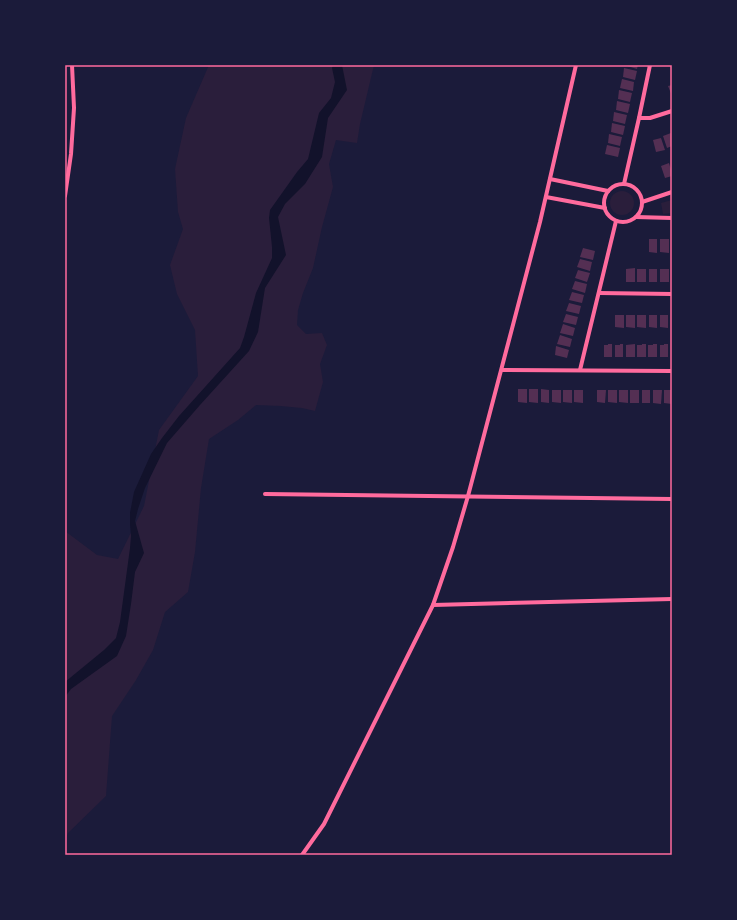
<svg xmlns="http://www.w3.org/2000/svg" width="737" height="920" viewBox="0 0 737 920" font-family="Raleway,sans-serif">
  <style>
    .green { fill: #2a1e3b }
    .water { fill: #12122b }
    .building { fill: #542f53 }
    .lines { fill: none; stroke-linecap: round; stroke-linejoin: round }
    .minor { stroke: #ff6b9d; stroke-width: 4 }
    .neatline { fill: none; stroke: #ff6b9d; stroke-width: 1.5 }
  </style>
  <rect width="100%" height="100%" fill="#1b1b3a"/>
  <g class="green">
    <path d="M 209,65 L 374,65 L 360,124 L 357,143 L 336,140 L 329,164 L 333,187 L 322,227 L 313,268 L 303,293 L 298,310 L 297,325 L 306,334 L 322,333 L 327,345 L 320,364 L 323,382 L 315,411 L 302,408 L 281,406 L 256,405 L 238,420 L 209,439 L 201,488 L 195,552 L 188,592 L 165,612 L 153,650 L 136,680 L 112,716 L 106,796 L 68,833 L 65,840 L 65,531 L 97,555 L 118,559 L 144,506 L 159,430 L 198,376 L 195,330 L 177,294 L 170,265 L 183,229 L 178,212 L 175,169 L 186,118 Z"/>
    <circle cx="622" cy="203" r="12"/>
    <path d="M 672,200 L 672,213 L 663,214 L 661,203 Z"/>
  </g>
  <path class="water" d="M 333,65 L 342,65 L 347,90 L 328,118 L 322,157 L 305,184 L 285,204 L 278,217 L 286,255 L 265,288 L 258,332 L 249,351 L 200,405 L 167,443 L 145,488 L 138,509 L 135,521 L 144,553 L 135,572 L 131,604 L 126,636 L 117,656 L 71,689 L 65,697 L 65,682 L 104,650 L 116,638 L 120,622 L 130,548 L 131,536 L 130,524 L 130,513 L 134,492 L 151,454 L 162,438 L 179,416 L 240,348 L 244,337 L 256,293 L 272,258 L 272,247 L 269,218 L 270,210 L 297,172 L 308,159 L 319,113 L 331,98 L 335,82 L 332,68 Z"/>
  <g class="building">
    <path d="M 624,65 L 638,65 L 637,69 Z"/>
    <path d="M 624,68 L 637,71 L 635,80 L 623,77 Z"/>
    <path d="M 622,79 L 634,82 L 633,91 L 620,88 Z"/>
    <path d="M 672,85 L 672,96 L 668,86 Z"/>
    <path d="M 619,90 L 632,93 L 630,102 L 618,99 Z"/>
    <path d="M 617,101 L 630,104 L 628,113 L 616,110 Z"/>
    <path d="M 614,112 L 627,115 L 625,124 L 613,121 Z"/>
    <path d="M 612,123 L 625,126 L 623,135 L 611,132 Z"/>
    <path d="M 671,133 L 672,146 L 667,148 L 663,136 Z"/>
    <path d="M 609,134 L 622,137 L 620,146 L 608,143 Z"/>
    <path d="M 661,138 L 665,150 L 656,152 L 653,140 Z"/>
    <path d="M 607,145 L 620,148 L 618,157 L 605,154 Z"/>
    <path d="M 669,163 L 672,173 L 672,176 L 665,178 L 661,166 Z"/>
    <path d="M 649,239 L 657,239 L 657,253 L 649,252 Z"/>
    <path d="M 660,239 L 669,239 L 669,253 L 660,252 Z"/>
    <path d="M 583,248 L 595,251 L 593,260 L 580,257 Z"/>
    <path d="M 580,259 L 592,262 L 590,271 L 577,267 Z"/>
    <path d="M 635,268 L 635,282 L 626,282 L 626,269 Z"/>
    <rect x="637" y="269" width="9" height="13"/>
    <rect x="649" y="269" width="8" height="13"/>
    <rect x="660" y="269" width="9" height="13"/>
    <path d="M 578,270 L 590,273 L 587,282 L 575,278 Z"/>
    <path d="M 575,281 L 587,284 L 585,293 L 572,289 Z"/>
    <path d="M 572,292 L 584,295 L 582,303 L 569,300 Z"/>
    <path d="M 569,303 L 581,306 L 579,314 L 566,311 Z"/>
    <path d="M 566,314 L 578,317 L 576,325 L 563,322 Z"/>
    <path d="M 615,315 L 624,315 L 624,328 L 615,327 Z"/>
    <path d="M 626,315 L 635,315 L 635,328 L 626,327 Z"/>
    <path d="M 637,315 L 646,315 L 646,328 L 637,327 Z"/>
    <path d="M 649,315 L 657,315 L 657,328 L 649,327 Z"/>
    <path d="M 660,315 L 668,315 L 668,328 L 660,327 Z"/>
    <path d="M 563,324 L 575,328 L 573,336 L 560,333 Z"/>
    <path d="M 560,335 L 572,339 L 570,347 L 557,344 Z"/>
    <path d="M 608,344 L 612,344 L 612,357 L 604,357 L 604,345 L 608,345 Z"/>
    <path d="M 620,344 L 623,344 L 623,357 L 615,357 L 615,345 L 620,345 Z"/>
    <path d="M 635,344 L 635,357 L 626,357 L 626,345 Z"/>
    <path d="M 642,344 L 646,344 L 646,357 L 637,357 L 637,345 L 642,345 Z"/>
    <path d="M 653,344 L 657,344 L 657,357 L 648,357 L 648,345 L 653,345 Z"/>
    <path d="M 664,344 L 668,344 L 668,357 L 660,357 L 660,345 L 664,345 Z"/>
    <path d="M 556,346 L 569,350 L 567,358 L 555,355 Z"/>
    <path d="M 518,389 L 527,389 L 527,403 L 518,402 Z"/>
    <path d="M 529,389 L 538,389 L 538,403 L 529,402 Z"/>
    <path d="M 541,389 L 549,390 L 549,403 L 541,402 Z"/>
    <path d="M 552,390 L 561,390 L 561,403 L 552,402 Z"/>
    <path d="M 563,390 L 572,390 L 572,403 L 563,402 Z"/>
    <path d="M 574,390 L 583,390 L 583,403 L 574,402 Z"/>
    <path d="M 597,390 L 606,390 L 605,403 L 597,402 Z"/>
    <path d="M 608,390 L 617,390 L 617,403 L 608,402 Z"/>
    <path d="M 619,390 L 628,390 L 628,403 L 619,402 Z"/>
    <rect x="630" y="390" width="9" height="13"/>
    <rect x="642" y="390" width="8" height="13"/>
    <path d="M 653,390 L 662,390 L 661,404 L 653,403 Z"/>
    <path d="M 664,390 L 672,390 L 672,404 L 664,403 Z"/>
  </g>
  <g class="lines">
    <g class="minor">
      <path d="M 639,118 L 650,118 L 672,111"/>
      <path d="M 550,179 L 608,191"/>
      <path d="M 624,184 L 639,118 L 650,65"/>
      <circle cx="623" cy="203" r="19"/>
      <path d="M 65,196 L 71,154 L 74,108 L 72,65"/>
      <path d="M 546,197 L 605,208"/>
      <path d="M 642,202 L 672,192"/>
      <path d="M 636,217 L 672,218"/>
      <path d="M 599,293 L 672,294"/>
      <path d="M 502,370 L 672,371"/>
      <path d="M 580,370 L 616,221"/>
      <path d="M 265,494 L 672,499"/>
      <path d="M 433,605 L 672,599"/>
      <path d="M 302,855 L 324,824 L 433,605 L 453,547 L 468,496 L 540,222 L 576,65"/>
    </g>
  </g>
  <rect width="737" height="920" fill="none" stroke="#1b1b3a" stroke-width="132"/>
  <rect x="66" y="66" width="605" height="788" class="neatline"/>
</svg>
